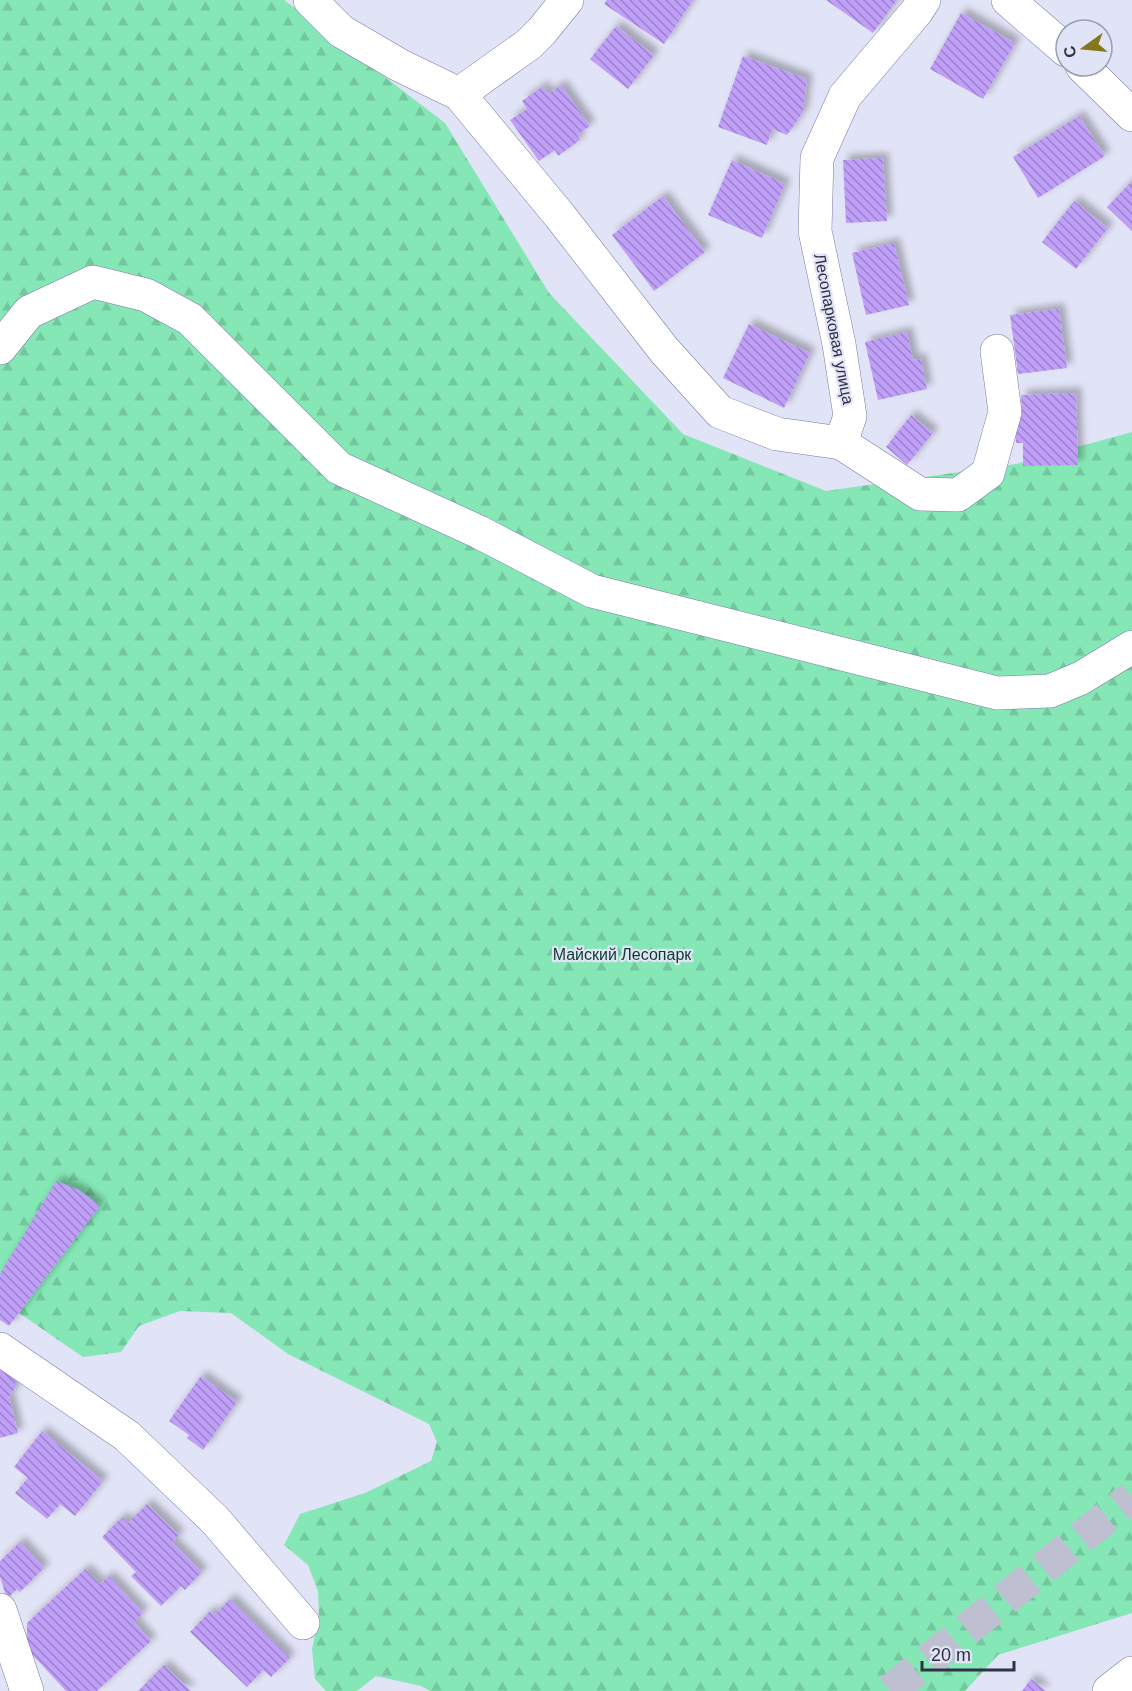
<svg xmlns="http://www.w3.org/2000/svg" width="1132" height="1691" viewBox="0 0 1132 1691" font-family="Arial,sans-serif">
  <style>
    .forest { fill: url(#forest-firs) }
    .building { fill: url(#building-back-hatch); filter: url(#shadow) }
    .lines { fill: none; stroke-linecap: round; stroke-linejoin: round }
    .major-tunnel { stroke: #bec0d2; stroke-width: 33; stroke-dasharray: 33 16; stroke-linecap: butt }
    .minor-casing { stroke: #777ba6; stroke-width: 34 }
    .minor { stroke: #fff; stroke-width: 33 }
    .labels { text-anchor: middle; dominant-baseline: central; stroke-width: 4.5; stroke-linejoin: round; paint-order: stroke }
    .street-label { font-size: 16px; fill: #303244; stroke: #e1e3f6 }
    .park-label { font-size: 16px; fill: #0c3d28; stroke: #e1e3f6 }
  </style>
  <defs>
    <pattern id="forest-firs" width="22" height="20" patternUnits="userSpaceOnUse" patternTransform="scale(1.5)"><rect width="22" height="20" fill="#85e7b6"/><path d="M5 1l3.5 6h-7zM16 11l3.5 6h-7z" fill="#73c79e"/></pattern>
    <pattern id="building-back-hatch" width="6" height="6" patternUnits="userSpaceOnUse" patternTransform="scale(1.5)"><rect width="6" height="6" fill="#c09ff9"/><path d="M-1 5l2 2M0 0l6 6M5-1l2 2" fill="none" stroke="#9c82cb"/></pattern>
    <filter id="shadow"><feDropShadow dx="5.5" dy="-5.5" stdDeviation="3" flood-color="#0004"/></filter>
  </defs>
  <rect width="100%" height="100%" fill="#e1e3f6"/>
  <path class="forest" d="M 0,0 L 284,0 L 445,123 L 549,293 L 683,434 L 826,491 L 1016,464 L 1132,432 L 1132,1613 L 998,1655 L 965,1691 L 430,1691 L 421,1686 L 376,1676 L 357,1691 L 326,1691 L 315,1679 L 312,1649 L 319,1618 L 318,1591 L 308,1565 L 284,1545 L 300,1514 L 365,1493 L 431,1461 L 437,1442 L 429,1424 L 288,1354 L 231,1313 L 180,1311 L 139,1326 L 121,1352 L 83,1357 L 0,1300 Z"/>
  <g class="building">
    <path d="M 607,0 L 693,0 L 664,44 L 604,4 Z"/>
    <path d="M 826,0 L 897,0 L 873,33 Z"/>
    <path d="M 961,13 L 1015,43 L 983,99 L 930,69 Z"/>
    <path d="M 616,26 L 654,55 L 628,89 L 590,59 Z"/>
    <path d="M 743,56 L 807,79 L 803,112 L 787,135 L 772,129 L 767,145 L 718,127 Z"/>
    <path d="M 561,85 L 590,126 L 577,135 L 580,140 L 558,156 L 555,150 L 539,161 L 510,120 L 527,109 L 522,101 L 543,86 L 548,94 Z"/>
    <path d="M 1079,116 L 1105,156 L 1038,198 L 1013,157 Z"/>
    <path d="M 883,158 L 887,221 L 846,223 L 843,160 Z"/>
    <path d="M 732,160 L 785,184 L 762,238 L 708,215 Z"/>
    <path d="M 1132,181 L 1132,231 L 1107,207 Z"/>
    <path d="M 663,196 L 705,252 L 654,291 L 612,235 Z"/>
    <path d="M 1074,201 L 1108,228 L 1076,269 L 1042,242 Z"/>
    <path d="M 894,243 L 909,305 L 866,315 L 852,253 Z"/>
    <path d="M 1059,309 L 1067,368 L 1018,374 L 1010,315 Z"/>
    <path d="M 749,324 L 810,353 L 784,408 L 723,378 Z"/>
    <path d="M 907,332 L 913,360 L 921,359 L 927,389 L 878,400 L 865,342 Z"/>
    <path d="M 1076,393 L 1078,465 L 1023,466 L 1023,443 L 1016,443 L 1015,416 L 1022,416 L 1021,395 Z"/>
    <path d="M 911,415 L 933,433 L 907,465 L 886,447 Z"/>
    <path d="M 56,1181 L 79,1190 L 100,1206 L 9,1326 L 0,1320 L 0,1274 Z"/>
    <path d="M 0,1368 L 15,1377 L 15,1388 L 9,1397 L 18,1433 L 0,1438 Z"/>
    <path d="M 201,1376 L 237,1402 L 203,1450 L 187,1438 L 189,1435 L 169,1421 Z"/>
    <path d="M 42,1431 L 103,1481 L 75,1516 L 60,1504 L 47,1519 L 15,1493 L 28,1478 L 14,1467 Z"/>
    <path d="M 147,1504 L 179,1535 L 172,1542 L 202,1572 L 185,1590 L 181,1586 L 161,1606 L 131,1576 L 136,1572 L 102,1537 L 122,1517 L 128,1523 Z"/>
    <path d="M 20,1542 L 44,1568 L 20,1592 L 17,1589 L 7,1599 L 0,1577 L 0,1561 Z"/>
    <path d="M 85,1569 L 100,1584 L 109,1576 L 143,1613 L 134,1622 L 151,1641 L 97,1691 L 66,1691 L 27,1649 L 27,1623 Z"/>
    <path d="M 230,1599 L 290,1658 L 271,1677 L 263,1670 L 247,1687 L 190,1632 L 210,1611 L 214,1615 Z"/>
    <path d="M 164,1665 L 191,1691 L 138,1691 Z"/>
    <path d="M 1031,1679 L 1046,1691 L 1022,1691 Z"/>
  </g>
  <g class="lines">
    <path class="major-tunnel" d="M 890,1691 L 1132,1497"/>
    <g class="minor-casing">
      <g id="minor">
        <path d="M 310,0 L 341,31 L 399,65 L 459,94 L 529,44 L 542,31 L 567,0"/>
        <path d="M 1008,0 L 1066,50"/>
        <path d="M 1082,66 L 1132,115"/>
        <path d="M 459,94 L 560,216 L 664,350 L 720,412 L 777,434 L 841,443 L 850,416 L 839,344 L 815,231 L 817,158 L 845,96 L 917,11 L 924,0"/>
        <path d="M 0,348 L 29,312 L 93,282 L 146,295 L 190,319 L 339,468 L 479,532 L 592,591 L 997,693 L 1050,691 L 1081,678 L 1132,647"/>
        <path d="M 841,443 L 920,494 L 958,495 L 988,473 L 1005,412 L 997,351"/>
        <path d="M 0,1349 L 127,1436 L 215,1520 L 303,1623"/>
        <path d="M 0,1610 L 27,1691"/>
        <path d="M 1109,1691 L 1132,1673"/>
      </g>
    </g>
    <use href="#minor" class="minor"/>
  </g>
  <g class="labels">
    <g class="street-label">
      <text transform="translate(834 329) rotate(79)">Лесопарковая улица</text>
    </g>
    <g class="park-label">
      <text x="622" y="954">Майский Лесопарк</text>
    </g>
  </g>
  <g transform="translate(1084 48) rotate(255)"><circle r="28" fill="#e1e3f6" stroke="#9a9caf" stroke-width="1.5"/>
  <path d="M0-4.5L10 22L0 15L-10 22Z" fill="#84761a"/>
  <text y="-9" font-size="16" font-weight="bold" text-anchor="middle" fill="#303244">С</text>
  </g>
  <path d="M922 1661v9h92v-9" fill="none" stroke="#303244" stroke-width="3"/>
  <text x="931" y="1661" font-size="18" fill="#303244" stroke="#e1e3f6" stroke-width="4.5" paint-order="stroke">20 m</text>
</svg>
